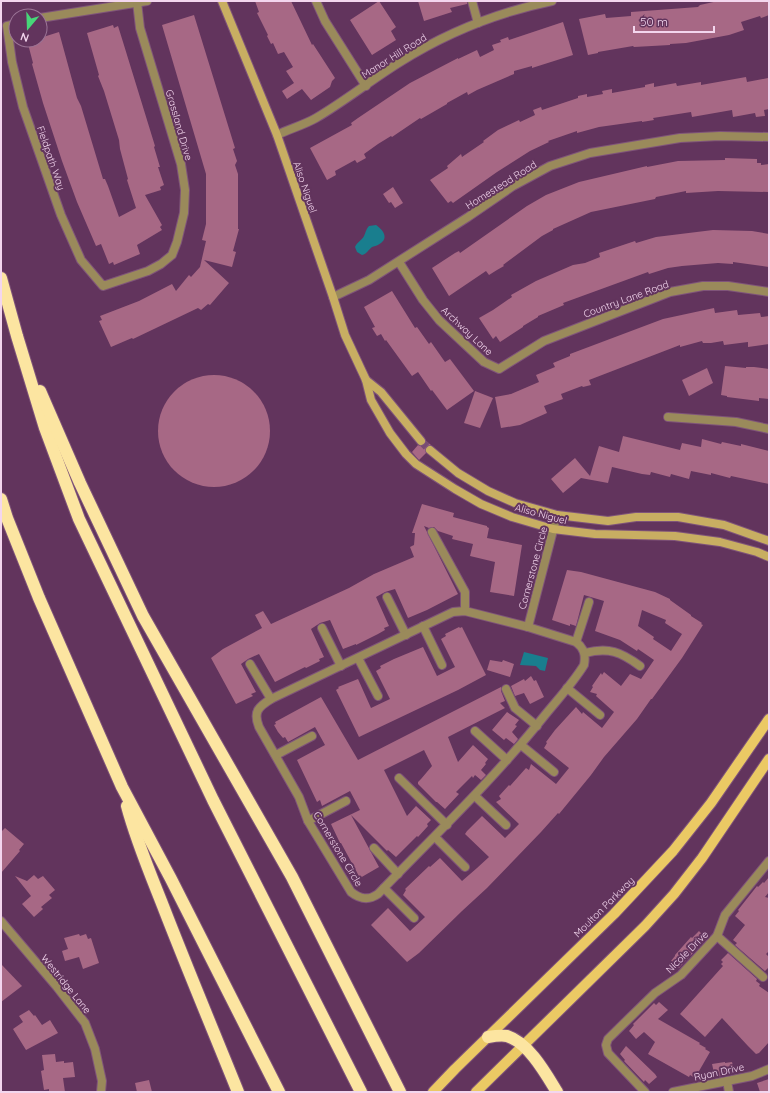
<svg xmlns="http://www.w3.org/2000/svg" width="770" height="1093" viewBox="0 0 770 1093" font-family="Quicksand,sans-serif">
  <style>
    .water { fill: #197e8e }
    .building { fill: #a76885; fill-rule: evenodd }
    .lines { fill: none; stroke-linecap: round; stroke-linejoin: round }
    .secondary-tunnel { stroke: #784c73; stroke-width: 8; stroke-dasharray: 8 4; stroke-linecap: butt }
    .street-casing { stroke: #7f547a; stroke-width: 10 }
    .secondary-casing { stroke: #7f547a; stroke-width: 10 }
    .primary-casing { stroke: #7f547a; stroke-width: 12 }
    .highway-casing { stroke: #7f547a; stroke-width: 14 }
    .street { stroke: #9a8a5b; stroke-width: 8 }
    .secondary { stroke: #c8ae62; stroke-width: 8 }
    .primary { stroke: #ebc964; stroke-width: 10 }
    .highway { stroke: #fce5a1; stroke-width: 12 }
    .labels { text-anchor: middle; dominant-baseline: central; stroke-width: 4; stroke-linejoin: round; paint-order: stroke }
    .street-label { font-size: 10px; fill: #f3d6ee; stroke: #62345d }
  </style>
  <rect width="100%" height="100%" fill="#62345d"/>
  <g class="water">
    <path d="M 376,225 C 382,229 389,237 381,243 C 379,245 375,246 372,247 C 368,250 367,254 362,255 L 357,252 L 355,247 C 357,242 362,240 364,236 C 366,232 366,229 369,226 Z"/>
    <path d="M 524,652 L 548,658 L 545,671 L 540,670 L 536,666 L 520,665 Z"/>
  </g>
  <g class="building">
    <path d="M 255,1 L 291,1 L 312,45 L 313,44 L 335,78 L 332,81 L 330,87 L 311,100 L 302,89 L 287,99 L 282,91 L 294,83 L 286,71 L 293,67 L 284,52 L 278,54 L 273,43 L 271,44 L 267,36 L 268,35 L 257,13 L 259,12 Z"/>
    <path d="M 379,1 L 396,27 L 391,31 L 396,40 L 372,55 L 350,20 Z"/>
    <path d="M 418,1 L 467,1 L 467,4 L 450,8 L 452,12 L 424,21 Z"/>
    <path d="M 718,1 L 769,1 L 769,15 L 761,18 L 760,16 L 741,22 L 744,30 L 729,35 L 686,43 L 670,44 L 670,45 L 634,47 L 633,46 L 598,52 L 598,53 L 588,55 L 579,19 L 605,14 L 606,18 L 631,16 L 631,12 L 698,7 L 700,5 Z"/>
    <path d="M 194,15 L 235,148 L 233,149 L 237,161 L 235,165 L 238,174 L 238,229 L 239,229 L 233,251 L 236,252 L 232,267 L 204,260 L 229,283 L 210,305 L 208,304 L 201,310 L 198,308 L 133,339 L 132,338 L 111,347 L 99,321 L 102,320 L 100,316 L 139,301 L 172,284 L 176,291 L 189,275 L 191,277 L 200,267 L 206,241 L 202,240 L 206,224 L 206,174 L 162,25 Z"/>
    <path d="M 563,22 L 573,55 L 532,68 L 532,66 L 514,71 L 514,74 L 477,90 L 468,95 L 467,92 L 447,103 L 447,104 L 421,119 L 420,118 L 392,137 L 391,136 L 378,144 L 364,154 L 366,158 L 357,163 L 355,160 L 335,171 L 336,175 L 327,180 L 310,148 L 352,125 L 351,123 L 358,118 L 410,83 L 458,58 L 458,59 L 477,50 L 480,57 L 494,50 L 492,45 L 501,42 L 500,40 L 508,37 L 509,40 Z"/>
    <path d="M 113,25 L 114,28 L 118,26 L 123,42 L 155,146 L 154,147 L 160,167 L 158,167 L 164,185 L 160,187 L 161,190 L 145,195 L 162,225 L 160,227 L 162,230 L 137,245 L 140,254 L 114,265 L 113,262 L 109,264 L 101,244 L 96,246 L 77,202 L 62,161 L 43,103 L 32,64 L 33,63 L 28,44 L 32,43 L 31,40 L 40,40 L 40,38 L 59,32 L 77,98 L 81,106 L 103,179 L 105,179 L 108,186 L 119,217 L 136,208 L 127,180 L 128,179 L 120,149 L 119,140 L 104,91 L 98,76 L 99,75 L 87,33 Z"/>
    <path d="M 746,77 L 747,82 L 768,78 L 769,109 L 764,110 L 765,116 L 756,117 L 755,113 L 733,117 L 732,110 L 692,117 L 691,112 L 653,118 L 654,120 L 642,122 L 642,121 L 599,127 L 577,133 L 577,131 L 548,141 L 549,142 L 530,151 L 497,172 L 453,203 L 451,201 L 448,203 L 430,180 L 448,168 L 447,166 L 461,154 L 462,157 L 484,142 L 483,141 L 498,130 L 519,120 L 520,122 L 535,115 L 533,110 L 541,107 L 542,110 L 578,98 L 578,96 L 587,94 L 587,97 L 603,94 L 602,91 L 612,89 L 612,93 L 645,87 L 645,85 L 654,83 L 654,87 L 676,83 L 677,86 L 701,82 L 701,85 Z"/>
    <path d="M 725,158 L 757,159 L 757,163 L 761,163 L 761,165 L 769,164 L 769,192 L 718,191 L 686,193 L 686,191 L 656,197 L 655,199 L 591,212 L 553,229 L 553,230 L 542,236 L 503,265 L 504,266 L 497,270 L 489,275 L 486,271 L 449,296 L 432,268 L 455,253 L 459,251 L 460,253 L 527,206 L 546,195 L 579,182 L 647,166 L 647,167 L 678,161 L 725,160 Z"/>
    <path d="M 393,187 L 403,203 L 395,208 L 391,202 L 389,203 L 383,194 Z"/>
    <path d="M 713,230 L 752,231 L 769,234 L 769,267 L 733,262 L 733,264 L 718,263 L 682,266 L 668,268 L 649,274 L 648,272 L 563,303 L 564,305 L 538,316 L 538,317 L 523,326 L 523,327 L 500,342 L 496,336 L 493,339 L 479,318 L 493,310 L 512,297 L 511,295 L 536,281 L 573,265 L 585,263 L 600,257 L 599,253 L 635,241 L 636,243 L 656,237 Z"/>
    <path d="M 392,291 L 415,328 L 417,327 L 429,344 L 431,342 L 445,362 L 450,359 L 474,391 L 447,410 L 432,390 L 431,391 L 418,372 L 412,376 L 386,340 L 385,341 L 381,334 L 377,336 L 372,328 L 375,327 L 364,307 Z"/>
    <path d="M 714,308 L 715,313 L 737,310 L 738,315 L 760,313 L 761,317 L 769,316 L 769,344 L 748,347 L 748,342 L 724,345 L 723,341 L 711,343 L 703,343 L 702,341 L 680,347 L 680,345 L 589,380 L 591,385 L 583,387 L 582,386 L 561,394 L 563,399 L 544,406 L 547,413 L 520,425 L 501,428 L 495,397 L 511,394 L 539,382 L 536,375 L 555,367 L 553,363 L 570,356 L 570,354 L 663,319 Z"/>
    <path d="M 725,366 L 746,368 L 746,367 L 754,367 L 769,369 L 769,399 L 759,398 L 759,401 L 727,397 L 727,396 L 721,395 Z"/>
    <path d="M 707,368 L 713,383 L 689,396 L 682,380 Z"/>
    <circle cx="214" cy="431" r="56"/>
    <path d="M 475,391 L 493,398 L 480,428 L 464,423 Z"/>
    <path d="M 623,436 L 680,450 L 682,443 L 701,447 L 702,439 L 721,444 L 722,442 L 741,446 L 741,444 L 769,451 L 769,484 L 731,476 L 730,478 L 711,473 L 711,475 L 691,471 L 689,479 L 671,474 L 670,477 L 651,472 L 650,475 L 642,474 L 612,467 L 608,483 L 581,478 L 563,493 L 551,479 L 575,458 L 590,476 L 599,446 L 619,452 Z"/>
    <path d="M 426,441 L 431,445 L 426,447 L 426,453 L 419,460 L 412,452 L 418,445 L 421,446 L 424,445 Z"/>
    <path d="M 422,504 L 454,513 L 453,517 L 487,526 L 487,527 L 489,528 L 487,538 L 522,545 L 514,596 L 490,592 L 495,562 L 470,556 L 473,544 L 452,539 L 453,536 L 438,531 L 434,527 L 429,528 L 424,526 L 458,594 L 427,610 L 408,618 L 395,589 L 385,592 L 376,597 L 389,626 L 384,628 L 385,630 L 378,634 L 356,645 L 356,644 L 343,649 L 330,620 L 320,623 L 311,629 L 324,657 L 319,659 L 320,661 L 306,668 L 305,667 L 275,682 L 259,654 L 248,659 L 241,664 L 256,692 L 251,694 L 253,696 L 236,704 L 211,658 L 223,649 L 262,628 L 255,615 L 263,611 L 271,624 L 349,588 L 374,574 L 414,557 L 410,547 L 414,545 L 415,533 L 412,533 Z"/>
    <path d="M 567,570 L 581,572 L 655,592 L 670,599 L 670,600 L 691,615 L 691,616 L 702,623 L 701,624 L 703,625 L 682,658 L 652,699 L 651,699 L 637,719 L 604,757 L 591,775 L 559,814 L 558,813 L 541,832 L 487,888 L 462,911 L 419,953 L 407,962 L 371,925 L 388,908 L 410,931 L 425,917 L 403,895 L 406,890 L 405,889 L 429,866 L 430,867 L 440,858 L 462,881 L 477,868 L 489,857 L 465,834 L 467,831 L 482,816 L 505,838 L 519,824 L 496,802 L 501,799 L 499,796 L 509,785 L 510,786 L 526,768 L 529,770 L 531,764 L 556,784 L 569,768 L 544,748 L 547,743 L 546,742 L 555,730 L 576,707 L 582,714 L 583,712 L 602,728 L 614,712 L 596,696 L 597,694 L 590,692 L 593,687 L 592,686 L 601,673 L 602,675 L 604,672 L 621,686 L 630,674 L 641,679 L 654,660 L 638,649 L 637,651 L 620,640 L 595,631 L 604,601 L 584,595 L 576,626 L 570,624 L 570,626 L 552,620 ZM 642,610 L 666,620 L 665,623 L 682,634 L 671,651 L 653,639 L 654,637 L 638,626 Z"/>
    <path d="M 459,627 L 460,628 L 462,627 L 486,675 L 458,690 L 359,737 L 336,690 L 339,688 L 338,687 L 358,679 L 371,708 L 390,699 L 376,671 L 381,668 L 380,666 L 394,659 L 423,647 L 437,676 L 455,667 L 441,639 L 446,636 L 445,634 Z"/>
    <path d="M 490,660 L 502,662 L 503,660 L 514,664 L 510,677 L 487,670 Z"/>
    <path d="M 531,676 L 534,681 L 536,680 L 544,697 L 530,704 L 524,693 L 515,696 L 511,686 L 524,679 L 525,681 Z"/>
    <path d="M 501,687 L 501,691 L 505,701 L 500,703 L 505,708 L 448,737 L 458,762 L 473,745 L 488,759 L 485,763 L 486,764 L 481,770 L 486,775 L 481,780 L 475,775 L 473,778 L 472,776 L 456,792 L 459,794 L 445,809 L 437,802 L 436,802 L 418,784 L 418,782 L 421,779 L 432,766 L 424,750 L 384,770 L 407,816 L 416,806 L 431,820 L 427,824 L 428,826 L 418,837 L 417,836 L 396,857 L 388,850 L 387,851 L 351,815 L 379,867 L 360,878 L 341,843 L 340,843 L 331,824 L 360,810 L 350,791 L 322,806 L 320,800 L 317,802 L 297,760 L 325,745 L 315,727 L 288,742 L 285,737 L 283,738 L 278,732 L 274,725 L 276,724 L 275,722 L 321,697 L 358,760 Z"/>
    <path d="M 507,712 L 519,720 L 515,725 L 517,726 L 512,732 L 518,739 L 514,744 L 506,738 L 504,740 L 492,730 Z"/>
    <path d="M 5,828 L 24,844 L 19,850 L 20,851 L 1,873 L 1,832 Z"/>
    <path d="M 34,875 L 38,879 L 43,876 L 55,890 L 49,895 L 52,898 L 41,907 L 43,909 L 34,917 L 22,904 L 31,896 L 15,876 L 27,881 Z"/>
    <path d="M 769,877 L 769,892 L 765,897 L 769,898 L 769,951 L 766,954 L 769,957 L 769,967 L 765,971 L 735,945 L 737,943 L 733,940 L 745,925 L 735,916 L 739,911 L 738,910 L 757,886 L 758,887 L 763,882 L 764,883 Z"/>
    <path d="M 699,931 L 706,939 L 679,968 L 671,961 L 675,956 L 675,955 L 691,937 L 692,938 Z"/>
    <path d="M 79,934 L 80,936 L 86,934 L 88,939 L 91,938 L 99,963 L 83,969 L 79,957 L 65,961 L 62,951 L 68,949 L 64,938 Z"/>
    <path d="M 728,953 L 757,979 L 756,981 L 760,984 L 759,986 L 769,993 L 769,1042 L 759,1053 L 756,1054 L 748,1046 L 722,1018 L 705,1037 L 680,1014 L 723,966 L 721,964 L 723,962 L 721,960 Z"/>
    <path d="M 1,964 L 22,986 L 1,1002 Z"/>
    <path d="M 659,1002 L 668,1010 L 658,1019 L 700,1043 L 699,1044 L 706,1048 L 705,1049 L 710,1052 L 695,1078 L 690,1075 L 689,1077 L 648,1054 L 655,1042 L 644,1032 L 636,1039 L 630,1032 L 629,1031 L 634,1025 L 633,1024 L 654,1003 L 656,1005 Z"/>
    <path d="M 29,1010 L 34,1016 L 35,1015 L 42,1025 L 50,1020 L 58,1033 L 26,1050 L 13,1029 L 23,1022 L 19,1016 Z"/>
    <path d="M 626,1046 L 655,1074 L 657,1077 L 649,1084 L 645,1080 L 644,1082 L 624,1061 L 625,1060 L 620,1054 Z"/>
    <path d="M 55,1054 L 56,1062 L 64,1061 L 64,1063 L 73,1062 L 75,1077 L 63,1078 L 65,1092 L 49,1092 L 49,1089 L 44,1090 L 41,1071 L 44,1070 L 42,1055 Z"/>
    <path d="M 725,1062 L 725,1063 L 732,1062 L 735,1073 L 728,1075 L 715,1077 L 712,1064 Z"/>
    <path d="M 769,1079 L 769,1091 L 760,1092 L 757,1083 Z"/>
    <path d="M 149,1080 L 152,1092 L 137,1092 L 135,1083 Z"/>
  </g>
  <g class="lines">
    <path class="secondary-tunnel" d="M 421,441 L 430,450"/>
    <g class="street-casing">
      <g id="street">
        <path d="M 316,1 L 325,21 L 366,86"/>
        <path d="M 472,1 L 478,23"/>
        <path d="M 40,18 L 147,1"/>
        <path d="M 16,24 L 7,26 L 12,62 L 23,107 L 61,215 L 81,260 L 103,286 L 148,271 L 161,264 L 172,255 L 177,242 L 184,213 L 185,190 L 181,164 L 140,28 L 137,2"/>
        <path d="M 277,135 C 289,129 304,125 316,118 C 345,101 371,80 400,62 C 446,33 499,12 552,1"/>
        <path d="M 399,262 L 423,300 L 439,320 L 484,362 L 499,369 L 544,341 L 670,292 L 703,286 L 728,286 L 769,292"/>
        <path d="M 333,297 L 369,280 L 468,217 L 513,186 L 550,166 L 590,153 L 680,138 L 720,136 L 769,137"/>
        <path d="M 668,417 L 736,422 L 769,429"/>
        <path d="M 432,532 L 465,592 L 465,611"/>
        <path d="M 387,597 L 406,635"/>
        <path d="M 465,611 L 528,627 L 576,642 C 584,648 586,655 584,665 C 573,683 558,699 545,715 C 494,779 435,835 378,894 C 368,901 360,899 351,892 L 308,821 L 299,797 L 259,727 C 253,712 258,707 271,699 L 453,612 Z"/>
        <path d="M 423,626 L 442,665"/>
        <path d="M 528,627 L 557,515"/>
        <path d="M 322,628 L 341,666"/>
        <path d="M 576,642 L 589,602"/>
        <path d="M 585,653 C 609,647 621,652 640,666"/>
        <path d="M 358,658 L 378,696"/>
        <path d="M 250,664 L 271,699"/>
        <path d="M 567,688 L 600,715"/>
        <path d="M 506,689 L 515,708 L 537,726"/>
        <path d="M 475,731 L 507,760"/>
        <path d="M 521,745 L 554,772"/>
        <path d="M 276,755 L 312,736"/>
        <path d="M 399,778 L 447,825"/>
        <path d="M 475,796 L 506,825"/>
        <path d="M 308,821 L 346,801"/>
        <path d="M 435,837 L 465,867"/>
        <path d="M 374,848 L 398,874"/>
        <path d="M 384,888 L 414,918"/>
        <path d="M 1,921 L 57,987 L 85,1023 L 95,1049 L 102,1081 L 101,1092"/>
        <path d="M 717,936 L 763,977"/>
        <path d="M 727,1081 L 729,1092"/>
        <path d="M 645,1092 L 608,1053 L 606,1045 L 608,1039 L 655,993 L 681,975 L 717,936 L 725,915 L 769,861"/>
        <path d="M 673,1092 L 752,1076 L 769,1069"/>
      </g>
    </g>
    <g class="secondary-casing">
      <g id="secondary">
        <path d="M 222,1 L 277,135 L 333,297 L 345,335 L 366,380 L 371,400 L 390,433 L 406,454 L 416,464 L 455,489 L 481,504 L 512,517 L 553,529 L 595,534 L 675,536 L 720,542 L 757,552 L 769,557"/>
        <path d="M 366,380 L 381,392 L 421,441"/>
        <path d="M 430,450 L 458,473 L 488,491 L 515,503 L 557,515 L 608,521 L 636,517 L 678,517 L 724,525 L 769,541"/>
      </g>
    </g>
    <g class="primary-casing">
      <g id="primary">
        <path d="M 433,1092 L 455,1069 L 614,914 L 673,851 L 711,803 L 769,719"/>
        <path d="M 476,1092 L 645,926 L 674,894 L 702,858 L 769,759"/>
      </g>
    </g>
    <g class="highway-casing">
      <g id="highway">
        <path d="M 1,278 L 17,336 L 45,428 L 79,519 L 213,800 L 361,1092"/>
        <path d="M 40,391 L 80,483 L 143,616 L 292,877 L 400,1092"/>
        <path d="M 1,499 L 7,518 L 39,598 L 122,787 L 171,879 L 279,1092"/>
        <path d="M 127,806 C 136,840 150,873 163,906 C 187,968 213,1030 238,1092"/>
        <path d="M 488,1037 C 494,1036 501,1035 507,1036 C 529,1043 546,1074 557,1092"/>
      </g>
    </g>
    <use href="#street" class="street"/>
    <use href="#secondary" class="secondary"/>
    <use href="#primary" class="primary"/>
    <use href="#highway" class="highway"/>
  </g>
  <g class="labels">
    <g class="street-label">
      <text transform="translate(394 56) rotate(-32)">Manor Hill Road</text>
      <text transform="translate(179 125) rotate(74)">Grassland Drive</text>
      <text transform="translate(51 158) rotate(71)">Fieldpath Way</text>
      <text transform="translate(501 185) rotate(-32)">Homestead Road</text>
      <text transform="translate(305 187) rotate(71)">Aliso Niguel</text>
      <text transform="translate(626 299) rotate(-20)">Country Lane Road</text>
      <text transform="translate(467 331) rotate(43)">Archway Lane</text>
      <text transform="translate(541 514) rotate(15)">Aliso Niguel</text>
      <text transform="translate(533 568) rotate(-75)">Cornerstone Circle</text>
      <text transform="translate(338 849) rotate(59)">Cornerstone Circle</text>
      <text transform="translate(604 907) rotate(-45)">Moulton Parkway</text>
      <text transform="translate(687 952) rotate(-45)">Nicole Drive</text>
      <text transform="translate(66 984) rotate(51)">Westridge Lane</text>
      <text transform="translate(719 1072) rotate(-12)">Ryan Drive</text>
    </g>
  </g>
  <rect width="770" height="1093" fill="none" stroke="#f3d6ee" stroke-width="4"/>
  <g transform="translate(28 28) rotate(199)"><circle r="19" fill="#62345d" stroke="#9c7597"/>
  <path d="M0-3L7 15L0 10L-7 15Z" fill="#47d779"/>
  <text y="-6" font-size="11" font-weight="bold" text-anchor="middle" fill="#f3d6ee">N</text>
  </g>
  <path d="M634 26v6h80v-6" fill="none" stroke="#f3d6ee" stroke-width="2"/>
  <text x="640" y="26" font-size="12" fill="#f3d6ee" stroke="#62345d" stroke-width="3" paint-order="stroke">50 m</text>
</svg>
